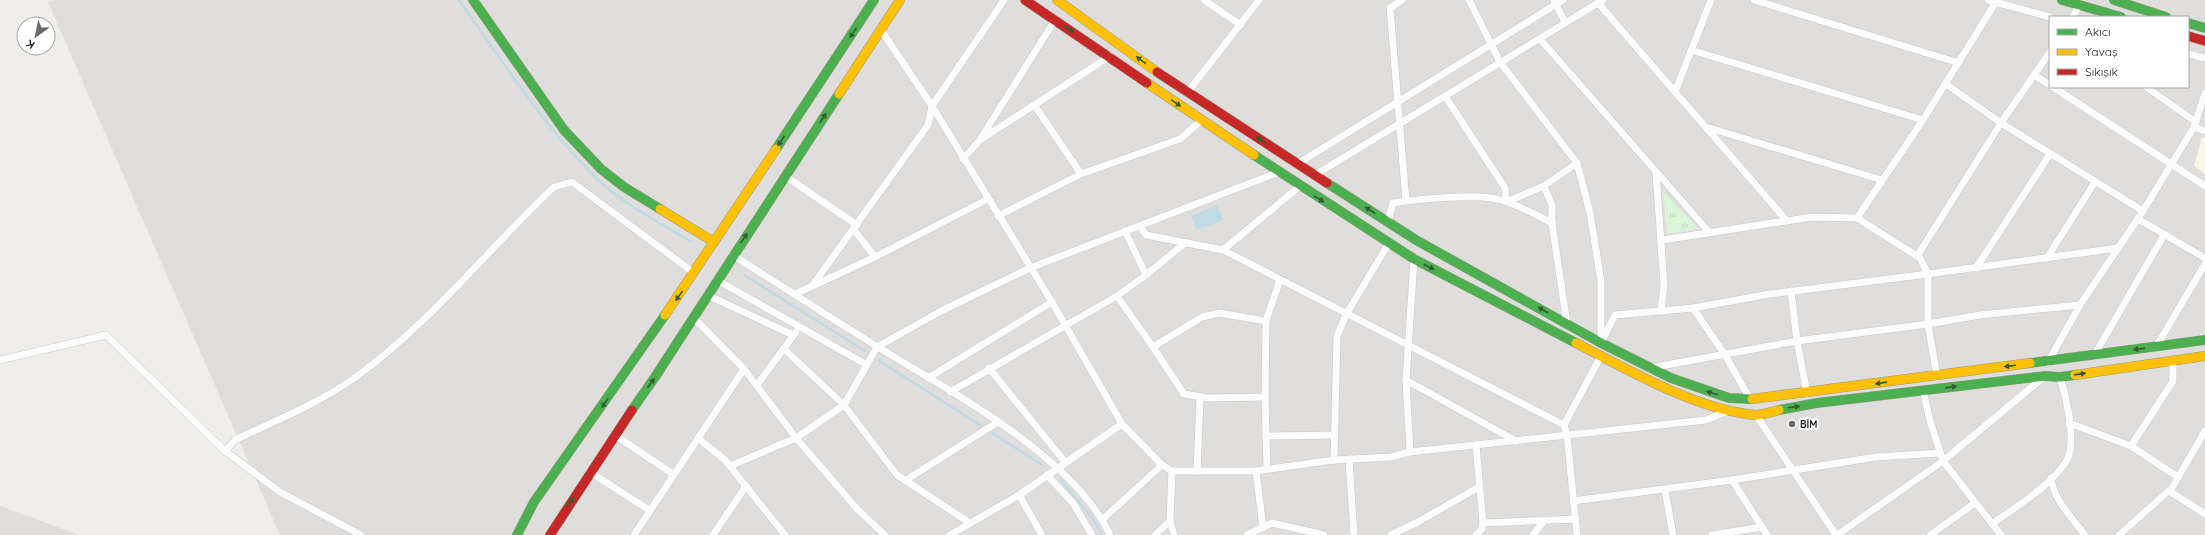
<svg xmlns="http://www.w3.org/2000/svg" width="2205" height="535" viewBox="0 0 2205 535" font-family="Quicksand,sans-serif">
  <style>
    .residential { fill: #dfdedc; fill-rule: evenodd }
    .education { fill: #f8f7e8 }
    .park { fill: url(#park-tufts) }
    .water { fill: #bfdbe3 }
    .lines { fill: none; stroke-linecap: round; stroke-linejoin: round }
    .stream { stroke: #bfdbe3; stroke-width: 2.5 }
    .street-casing { stroke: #c9c8c7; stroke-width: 8 }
    .fast-casing { stroke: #999a82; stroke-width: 10 }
    .slow-casing { stroke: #999a82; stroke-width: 10 }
    .jam-casing { stroke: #999a82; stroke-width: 10 }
    .street { stroke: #fdfcfc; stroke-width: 7 }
    .fast { stroke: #4caf50; stroke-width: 9 }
    .slow { stroke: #ffc107; stroke-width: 9 }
    .jam { stroke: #c62828; stroke-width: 9 }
    .oneway { fill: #335a34 }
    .poi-dot { fill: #6a6968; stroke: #fff; stroke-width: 1.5 }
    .labels { text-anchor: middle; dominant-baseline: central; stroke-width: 4; stroke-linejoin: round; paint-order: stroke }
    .poi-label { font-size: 10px; font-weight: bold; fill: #222; stroke: #fff; text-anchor: start }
  </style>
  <defs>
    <pattern id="park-tufts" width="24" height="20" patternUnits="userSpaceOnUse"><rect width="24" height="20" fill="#daf5da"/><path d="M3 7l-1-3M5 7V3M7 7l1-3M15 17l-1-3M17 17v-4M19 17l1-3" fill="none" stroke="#bbd2bb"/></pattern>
  </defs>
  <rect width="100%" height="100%" fill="#f0eeeb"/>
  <g class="residential">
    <path d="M 54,0 L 2205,0 L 2205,535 L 280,535 L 48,2 ZM 2050,17 L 2188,17 L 2188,87 L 2050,87 Z"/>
    <path d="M 0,506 L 79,535 L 0,535 Z"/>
  </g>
  <path class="education" d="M 2202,137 L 2205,138 L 2205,174 L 2194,166 Z"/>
  <path class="park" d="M 1663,191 L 1699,229 L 1667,234 Z"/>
  <path class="water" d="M 1217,205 L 1223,220 L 1197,230 L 1191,216 Z"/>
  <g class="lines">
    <g class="stream">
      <path d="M 459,0 C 501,59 541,122 592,174 C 619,202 657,221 690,241"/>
      <path d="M 744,275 L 865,351"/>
      <path d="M 878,360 L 980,425"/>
      <path d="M 992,433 L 1041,464"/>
      <path d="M 1061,480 L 1093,519 L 1102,535"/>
    </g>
    <g class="street-casing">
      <g id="street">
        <path d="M 1204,0 L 1241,25"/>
        <path d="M 1402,0 L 1390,8 L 1406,201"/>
        <path d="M 1469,0 L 1500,62 L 1577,163 L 1590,213 L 1601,281 L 1601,340"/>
        <path d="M 1754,0 L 1959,63"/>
        <path d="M 1988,0 L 2050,17"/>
        <path d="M 1554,1 L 1565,22"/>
        <path d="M 1598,3 L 1787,221"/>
        <path d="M 2073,17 L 2079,5"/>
        <path d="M 881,30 L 932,106 L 1052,302 L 1122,424 L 1162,465 L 1172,471 L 1256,471 L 1334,460 L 1391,457 L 1410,452 L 1706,420 L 1731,410"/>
        <path d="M 1540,39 L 1709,232"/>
        <path d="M 1691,50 L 1923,120"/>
        <path d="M 2188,54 L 2205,58"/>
        <path d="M 2034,75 L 2050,85"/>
        <path d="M 1946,84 L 2001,123 L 2143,211"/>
        <path d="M 2053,87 L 2205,186"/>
        <path d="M 2146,87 L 2196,122"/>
        <path d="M 1675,92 L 1711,0"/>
        <path d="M 1187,93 L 1259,0"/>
        <path d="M 1445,96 L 1505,188 L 1506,202 L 1544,186 L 1577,163"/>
        <path d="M 1035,106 L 1081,174"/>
        <path d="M 1706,127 L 1882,180"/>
        <path d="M 2194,127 L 2205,131"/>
        <path d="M 981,138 L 1055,20"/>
        <path d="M 963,159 L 980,140 L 1110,56"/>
        <path d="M 1297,164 L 1563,0"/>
        <path d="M 1656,173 L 1664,285 L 1661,311"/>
        <path d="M 1315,175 L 1603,0"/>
        <path d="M 785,176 L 857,225"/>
        <path d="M 1544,186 L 1552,205 L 1552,223 L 1567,324"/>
        <path d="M 998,216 L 1081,174 L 1180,139 L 1201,121"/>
        <path d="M 1857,218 L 1923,120 L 1997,0"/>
        <path d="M 2138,219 L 2205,258"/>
        <path d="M 1388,222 L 1393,203 C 1418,199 1479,193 1501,200 C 1519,205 1536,215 1552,223"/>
        <path d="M 1140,226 L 1146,235 L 1223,250 L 1564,425"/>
        <path d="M 854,230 L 875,257"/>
        <path d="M 1125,231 L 1146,275"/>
        <path d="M 1662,240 L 1812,217 L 1857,218 L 1920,258 L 1928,274 L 1928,324 L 1937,376"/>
        <path d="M 1223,250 L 1300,186"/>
        <path d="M 733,255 C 781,286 829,317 878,347 C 950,392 1074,456 1110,535"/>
        <path d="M 1917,256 L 2001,123 L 2050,52"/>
        <path d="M 2047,258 L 2095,182"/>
        <path d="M 1976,268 L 2050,154"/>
        <path d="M 717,280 L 867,365"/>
        <path d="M 812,286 L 928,125 L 932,106 L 1004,0"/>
        <path d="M 1791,291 L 1797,341 L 1807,393"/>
        <path d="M 795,294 L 875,257 L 988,199"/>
        <path d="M 707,295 L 793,335"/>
        <path d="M 1117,296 L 1153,347 L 1202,317 L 1219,313 L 1266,321"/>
        <path d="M 1693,308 L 1725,355 L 1750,399"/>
        <path d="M 694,318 L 744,369 L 796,438 L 858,510 L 885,535"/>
        <path d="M 1601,343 L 1615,315 L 1693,308 L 1770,294 L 1928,274 L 2118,248"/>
        <path d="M 1153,347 L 1184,394 L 1208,398 L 1265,397"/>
        <path d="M 2156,347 L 2205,264"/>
        <path d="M 784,349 L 844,405 L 897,475 L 970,523"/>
        <path d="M 2095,354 L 2164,235"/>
        <path d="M 0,360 L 106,335 L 225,451 L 280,492 L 361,535"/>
        <path d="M 2048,362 L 2080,305 L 2143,211 L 2194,127 L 2205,93"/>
        <path d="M 989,368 L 1065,462"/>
        <path d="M 1650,368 L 1797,341 L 1928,324 L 1980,315 L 2080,305"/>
        <path d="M 928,378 L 1052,302"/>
        <path d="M 1406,380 L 1516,441"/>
        <path d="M 757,385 L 796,332"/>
        <path d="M 1923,390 L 1930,421 L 1943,461 L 2001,535"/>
        <path d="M 950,392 L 1117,296 L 1146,275 L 1185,243"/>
        <path d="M 1756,415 L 1836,535"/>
        <path d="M 2069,423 L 2131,446 L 2178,477"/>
        <path d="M 615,435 L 673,474"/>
        <path d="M 1266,436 L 1334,435"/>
        <path d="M 698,438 L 725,460 L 785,535"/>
        <path d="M 2131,446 L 2173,381 L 2173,360"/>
        <path d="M 225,451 L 235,440 C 275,421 317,404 353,379 C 429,325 487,250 554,187 L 572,182 L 694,273"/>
        <path d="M 1410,452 L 1406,380 L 1414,259"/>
        <path d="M 1349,459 L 1354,535"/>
        <path d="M 1334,460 L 1337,336 L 1347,313 L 1389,243"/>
        <path d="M 730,466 L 796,438 L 844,405 L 877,347 L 943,310 L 1030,268 L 1279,172"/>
        <path d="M 1267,469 L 1265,397 L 1266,321 L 1280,280"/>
        <path d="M 1172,471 L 1170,521 L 1174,535"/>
        <path d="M 1197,471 L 1200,397"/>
        <path d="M 1256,471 L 1263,528"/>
        <path d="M 590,472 L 649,510"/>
        <path d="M 1047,475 L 1073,503 L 1092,535"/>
        <path d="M 2051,478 C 2053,499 2073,519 2085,535"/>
        <path d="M 906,480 L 998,422"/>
        <path d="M 1732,480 L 1767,535"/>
        <path d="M 1665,490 L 1673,535"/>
        <path d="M 2169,491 L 2205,514"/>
        <path d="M 1019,495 L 1042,535"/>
        <path d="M 1573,501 L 1732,480 L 1876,457 L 1940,453"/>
        <path d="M 1103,519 L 1162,465"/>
        <path d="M 1483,523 L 1576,519"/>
        <path d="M 1992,524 C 2013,509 2061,479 2069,455 C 2075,435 2066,396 2060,377"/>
        <path d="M 634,535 L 744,369"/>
        <path d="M 713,535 L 746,486"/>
        <path d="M 950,535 L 1019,495 L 1122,424"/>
        <path d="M 1155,535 L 1170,521"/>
        <path d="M 1247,535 L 1272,523 L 1324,535"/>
        <path d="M 1391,535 L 1418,522 L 1479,487"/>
        <path d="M 1476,535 L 1482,529 L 1483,523 L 1476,445"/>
        <path d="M 1533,535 L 1544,521"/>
        <path d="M 1577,535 L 1567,435 L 1564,425 L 1601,356"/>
        <path d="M 1712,535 L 1762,527"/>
        <path d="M 1837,535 L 1943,461 L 2045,376"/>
        <path d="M 1930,535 L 1975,503"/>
        <path d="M 2119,535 L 2172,488 L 2205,431"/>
      </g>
    </g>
    <g class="fast-casing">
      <g id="fast">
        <path d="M 473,0 L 564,130 L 601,169 L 624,187 L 660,209"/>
        <path d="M 2062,0 L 2121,17"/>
        <path d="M 2114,0 L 2166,17"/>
        <path d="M 2188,23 L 2205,28"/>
        <path d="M 776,149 L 874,0"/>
        <path d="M 1254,155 L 1414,259 L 1576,343"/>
        <path d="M 1327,183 L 1416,240 L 1601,343 L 1671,378 L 1729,398 L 1752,399"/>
        <path d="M 2030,363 L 2205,340"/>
        <path d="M 632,410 L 655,377 L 839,94"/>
        <path d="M 1779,410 L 1817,403 L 2045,376 L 2060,377 L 2075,375"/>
        <path d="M 517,535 L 534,502 L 665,315"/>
      </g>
    </g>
    <g class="slow-casing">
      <g id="slow">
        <path d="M 1057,0 L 1157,72"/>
        <path d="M 1147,83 L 1254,155"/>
        <path d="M 839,94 L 900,0"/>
        <path d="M 660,209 L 714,242"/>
        <path d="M 665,315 L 776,149"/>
        <path d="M 1576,343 C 1628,370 1697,410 1755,415 C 1762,415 1772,412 1779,410"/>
        <path d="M 2075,375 L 2205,356"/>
        <path d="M 1752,399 L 2030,363"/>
      </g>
    </g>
    <g class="jam-casing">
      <g id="jam">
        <path d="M 1025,0 L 1147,83"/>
        <path d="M 2188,36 L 2205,41"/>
        <path d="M 1157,72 L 1327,183"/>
        <path d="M 550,535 L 632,410"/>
      </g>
    </g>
    <use href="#street" class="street"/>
    <use href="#fast" class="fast"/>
    <use href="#slow" class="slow"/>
    <use href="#jam" class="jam"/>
  </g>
  <defs><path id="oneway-solid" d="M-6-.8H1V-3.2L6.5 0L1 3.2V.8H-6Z"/></defs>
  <g class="oneway">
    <use href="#oneway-solid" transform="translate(1069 29) rotate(33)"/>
    <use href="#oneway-solid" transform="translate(853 33) rotate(123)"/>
    <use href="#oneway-solid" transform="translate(1141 60) rotate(-144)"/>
    <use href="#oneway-solid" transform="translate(1176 103) rotate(35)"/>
    <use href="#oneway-solid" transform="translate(823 118) rotate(-57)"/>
    <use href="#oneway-solid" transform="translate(1261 140) rotate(-147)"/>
    <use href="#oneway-solid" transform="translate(781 141) rotate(123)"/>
    <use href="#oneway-solid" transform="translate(1319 199) rotate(32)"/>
    <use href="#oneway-solid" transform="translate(1370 210) rotate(-147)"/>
    <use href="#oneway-solid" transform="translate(744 238) rotate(-56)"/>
    <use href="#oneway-solid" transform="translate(1429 267) rotate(27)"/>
    <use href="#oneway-solid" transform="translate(679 296) rotate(125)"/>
    <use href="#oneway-solid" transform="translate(1543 310) rotate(-150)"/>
    <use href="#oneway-solid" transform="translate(2139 349) rotate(173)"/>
    <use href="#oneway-solid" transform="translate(2010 366) rotate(173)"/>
    <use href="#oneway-solid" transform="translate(2080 374) rotate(-8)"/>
    <use href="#oneway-solid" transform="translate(651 383) rotate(-53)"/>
    <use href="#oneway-solid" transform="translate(1881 383) rotate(172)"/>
    <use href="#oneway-solid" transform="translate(1951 387) rotate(-7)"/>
    <use href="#oneway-solid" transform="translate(1712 393) rotate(-163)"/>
    <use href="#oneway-solid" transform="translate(605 403) rotate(125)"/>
    <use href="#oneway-solid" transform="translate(1794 407) rotate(-7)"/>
    <use href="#oneway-solid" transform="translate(570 502) rotate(-57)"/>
  </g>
  <circle class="poi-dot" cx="1792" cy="424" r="4"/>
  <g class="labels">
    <g class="poi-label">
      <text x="1800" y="424">BİM</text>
    </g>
  </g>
  <rect x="2049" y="16" width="140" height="72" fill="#ffffff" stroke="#a7a7a7"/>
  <rect x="2057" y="29" width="20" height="6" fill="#4caf50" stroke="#a7a7a7"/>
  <text x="2085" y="36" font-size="12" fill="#222222">Akıcı</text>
  <rect x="2057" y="49" width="20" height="6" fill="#ffc107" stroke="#a7a7a7"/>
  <text x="2085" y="56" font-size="12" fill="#222222">Yavaş</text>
  <rect x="2057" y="69" width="20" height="6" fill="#c62828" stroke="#a7a7a7"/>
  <text x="2085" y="76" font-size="12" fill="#222222">Sıkışık</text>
  <g transform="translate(36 36) rotate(213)"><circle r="19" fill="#ffffff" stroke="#a7a7a7"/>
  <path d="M0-3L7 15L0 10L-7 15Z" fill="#6a6968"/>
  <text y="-6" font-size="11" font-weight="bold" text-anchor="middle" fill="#222222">K</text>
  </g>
</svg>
